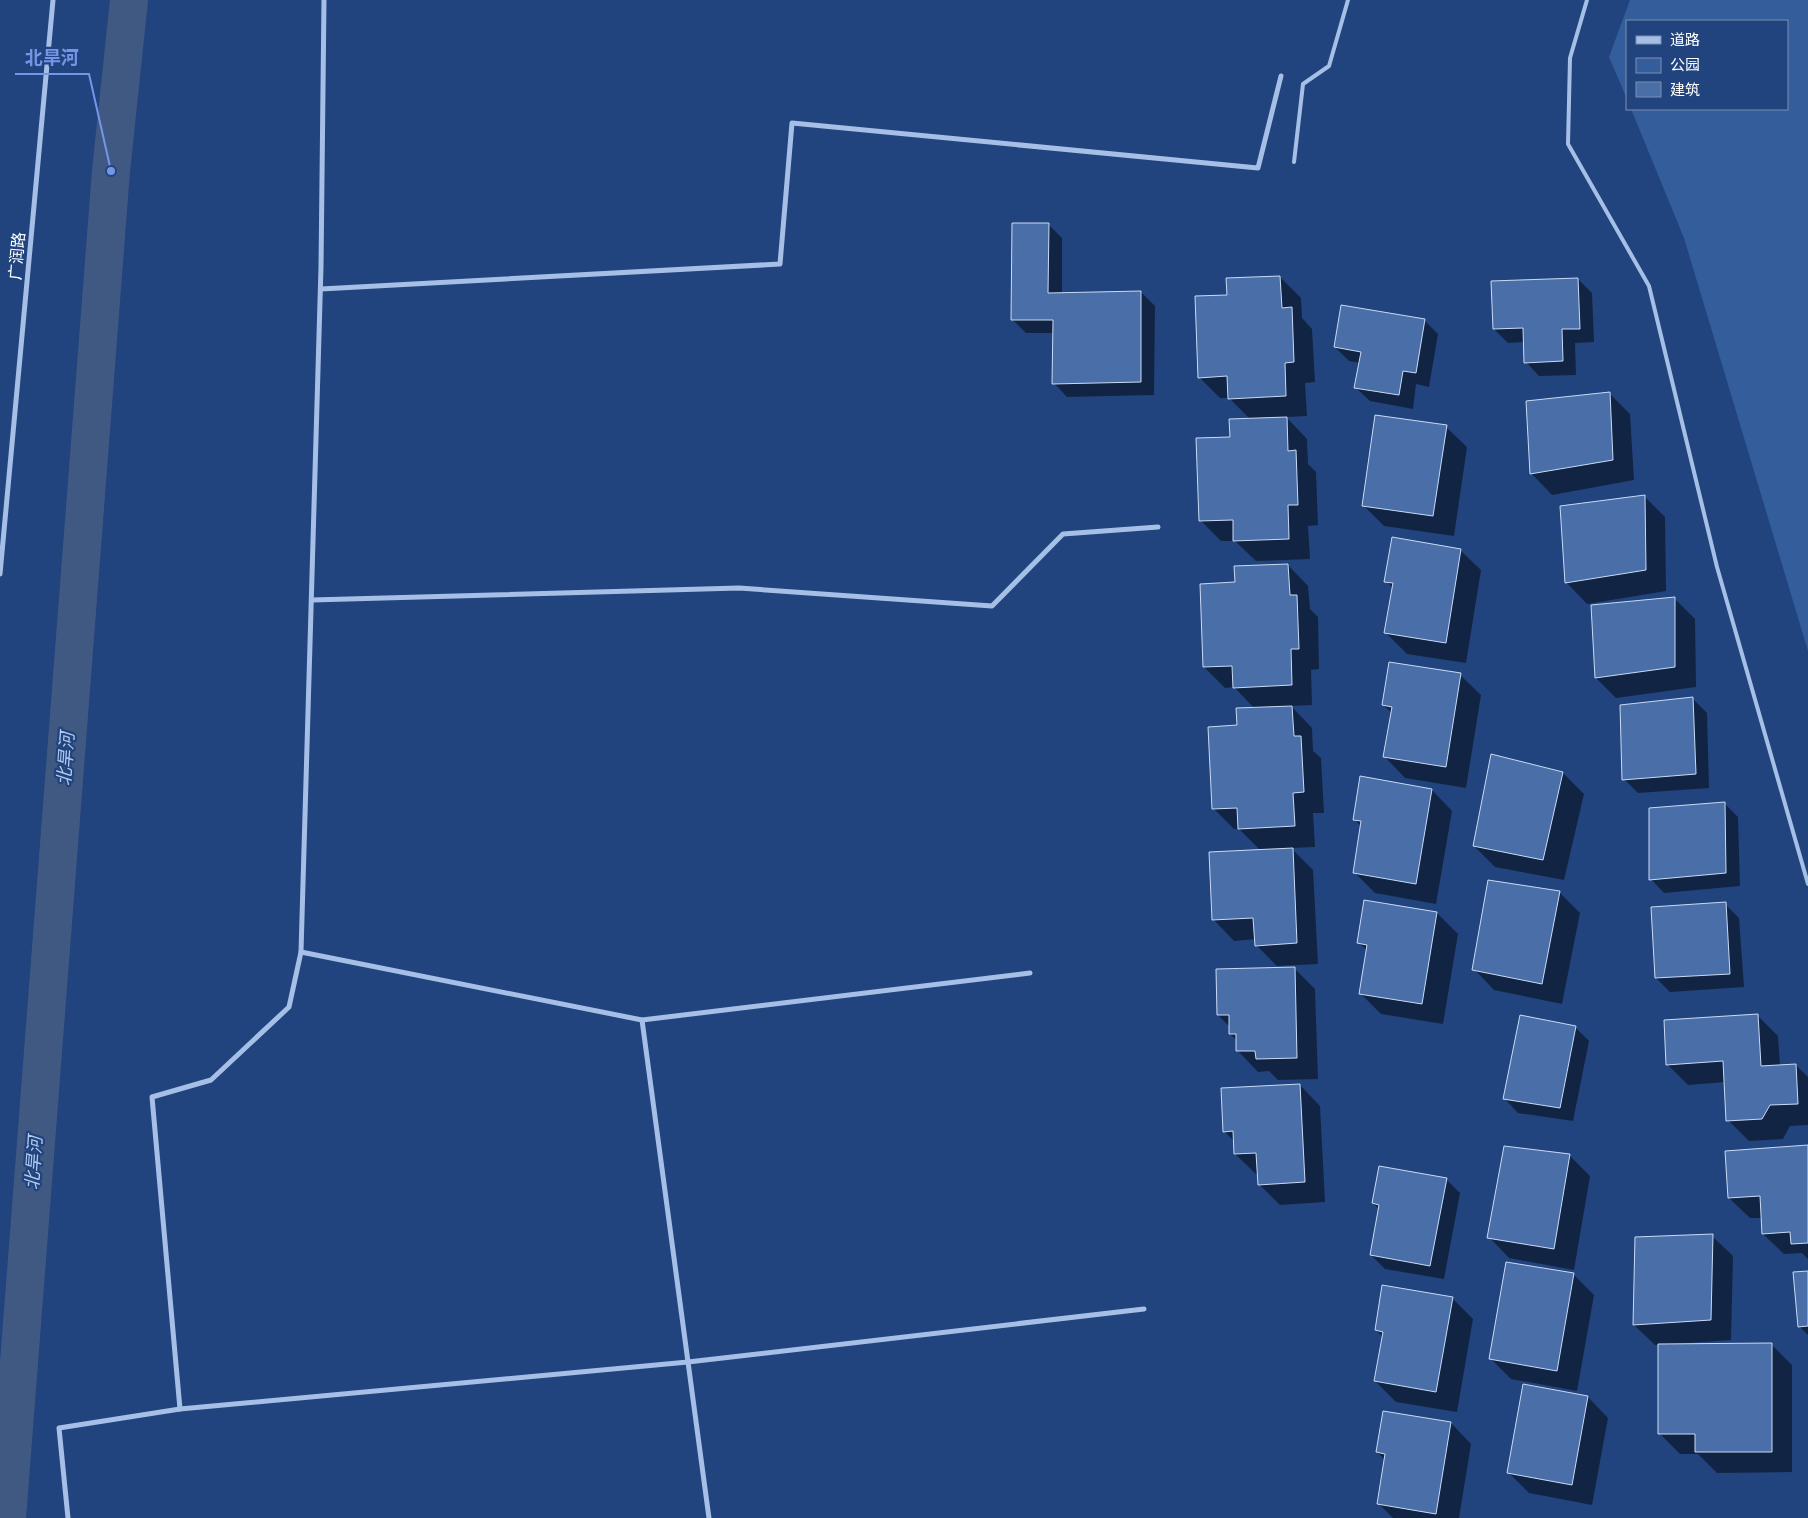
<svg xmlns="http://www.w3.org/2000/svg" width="1808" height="1518" viewBox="0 0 1808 1518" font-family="Arial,'Noto Sans SC',sans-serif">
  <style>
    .green { fill: #345d9c }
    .shadow { fill: #0007 }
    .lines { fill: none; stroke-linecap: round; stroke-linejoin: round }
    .canal { stroke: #3f5983; stroke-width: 38 }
    .building { fill: #4a6ea7; stroke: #c9dbf5 }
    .lane { stroke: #a6bfe7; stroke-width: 4 }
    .street { stroke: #a6bfe7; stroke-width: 5 }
    .labels { text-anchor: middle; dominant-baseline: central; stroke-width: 4.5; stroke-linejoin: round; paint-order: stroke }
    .street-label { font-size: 16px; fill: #fff; stroke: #21447e }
    .water-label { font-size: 18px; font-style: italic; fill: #b1caee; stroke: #21447e }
    .leader { fill: none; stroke: #7795e8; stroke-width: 2 }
    .callout-dot { fill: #7795e8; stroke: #21447e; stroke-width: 2 }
    .callout-label { font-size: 18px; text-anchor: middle; font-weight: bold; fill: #7795e8; stroke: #21447e; stroke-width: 4.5; stroke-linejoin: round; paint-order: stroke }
  </style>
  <rect width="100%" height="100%" fill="#21447e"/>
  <path class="green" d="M 1630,0 L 1808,0 L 1808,651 L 1684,238 L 1631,109 L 1787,109 L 1787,21 L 1627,21 L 1627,99 L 1609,57 Z"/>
  <g class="shadow">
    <path d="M 1048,224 L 1062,238 L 1062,294 L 1141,292 L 1155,306 L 1154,395 L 1067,397 L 1054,383 L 1054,333 L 1026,333 L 1012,319 Z"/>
    <path d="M 1280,277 L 1301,298 L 1302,318 L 1312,329 L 1315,382 L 1305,383 L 1307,416 L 1286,417 L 1307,439 L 1308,464 L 1316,472 L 1318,525 L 1308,526 L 1310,559 L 1256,561 L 1235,541 L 1221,541 L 1200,520 L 1231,438 L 1250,419 L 1229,398 L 1220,398 L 1199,377 L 1228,296 Z"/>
    <path d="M 1578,279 L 1592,293 L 1594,342 L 1575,343 L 1576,375 L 1539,376 L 1526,362 L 1525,342 L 1508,343 L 1494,329 Z"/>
    <path d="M 1424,320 L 1438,334 L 1429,387 L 1416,384 L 1413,409 L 1370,401 L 1356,388 L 1360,363 L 1349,361 L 1335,347 Z"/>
    <path d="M 1609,393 L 1630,414 L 1634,480 L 1552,495 L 1532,474 L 1527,402 Z"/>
    <path d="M 1446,427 L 1467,447 L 1454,536 L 1384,526 L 1363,505 Z"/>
    <path d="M 1644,496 L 1665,517 L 1666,591 L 1587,604 L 1567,583 L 1561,507 Z"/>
    <path d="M 1460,550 L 1481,570 L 1466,663 L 1407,654 L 1386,633 L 1393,588 L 1386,581 Z"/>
    <path d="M 1288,565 L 1308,586 L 1310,609 L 1318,617 L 1319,669 L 1311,670 L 1312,705 L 1291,706 L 1312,728 L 1313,751 L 1321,758 L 1324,813 L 1313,813 L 1315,847 L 1291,848 L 1313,870 L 1318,964 L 1277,966 L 1256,945 L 1256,939 L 1234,941 L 1214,920 L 1261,851 L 1239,829 L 1234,829 L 1213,808 L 1238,727 L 1255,709 L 1234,687 L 1225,688 L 1204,667 L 1236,584 Z"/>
    <path d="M 1674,598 L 1695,619 L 1696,687 L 1616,698 L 1596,678 Z"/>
    <path d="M 1460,675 L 1481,695 L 1466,788 L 1405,778 L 1385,757 L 1392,713 L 1383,705 Z"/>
    <path d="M 1693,699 L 1707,713 L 1709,788 L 1638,793 L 1624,779 Z"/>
    <path d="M 1563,773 L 1584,794 L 1564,880 L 1495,867 L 1474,846 Z"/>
    <path d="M 1432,790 L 1452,811 L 1436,904 L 1375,893 L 1354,872 L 1362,827 L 1354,819 Z"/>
    <path d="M 1724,803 L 1738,817 L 1740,886 L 1664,893 L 1651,879 Z"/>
    <path d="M 1559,892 L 1580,913 L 1562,1004 L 1494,990 L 1474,969 Z"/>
    <path d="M 1725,904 L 1739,918 L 1744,987 L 1670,992 L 1656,978 Z"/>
    <path d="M 1437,913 L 1458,934 L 1443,1024 L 1381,1014 L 1361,994 L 1368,951 L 1359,943 Z"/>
    <path d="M 1294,968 L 1315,989 L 1318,1079 L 1278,1080 L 1269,1071 L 1258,1072 L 1238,1051 L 1237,1041 L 1230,1034 L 1230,1027 L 1218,1015 Z"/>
    <path d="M 1757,1015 L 1778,1036 L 1780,1066 L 1796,1065 L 1808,1077 L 1808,1125 L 1790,1126 L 1783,1139 L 1749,1141 L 1728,1120 L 1726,1082 L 1688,1085 L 1667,1064 Z"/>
    <path d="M 1575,1027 L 1589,1041 L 1573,1121 L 1518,1113 L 1505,1099 Z"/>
    <path d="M 1300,1085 L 1320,1106 L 1325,1202 L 1280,1205 L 1259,1184 L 1259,1174 L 1256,1174 L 1235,1154 L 1235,1142 L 1224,1131 Z"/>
    <path d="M 1808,1147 L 1808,1259 L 1802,1253 L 1784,1254 L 1763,1234 L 1762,1218 L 1750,1218 L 1729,1198 Z"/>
    <path d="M 1569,1155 L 1590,1176 L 1574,1270 L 1509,1258 L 1489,1237 Z"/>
    <path d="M 1446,1179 L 1460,1193 L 1444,1279 L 1385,1269 L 1371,1255 L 1380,1210 L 1373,1203 Z"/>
    <path d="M 1712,1236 L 1733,1256 L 1731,1340 L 1687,1343 L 1687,1345 L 1772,1345 L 1792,1365 L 1792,1472 L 1717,1473 L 1698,1454 L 1680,1454 L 1659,1433 L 1659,1345 L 1655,1345 L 1634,1325 Z"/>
    <path d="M 1808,1272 L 1808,1335 L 1799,1326 Z"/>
    <path d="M 1573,1274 L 1594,1295 L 1577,1391 L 1511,1379 L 1490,1358 Z"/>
    <path d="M 1452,1298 L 1473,1319 L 1457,1412 L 1396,1402 L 1375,1381 L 1383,1337 L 1376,1330 Z"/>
    <path d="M 1588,1397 L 1608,1418 L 1592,1505 L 1529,1493 L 1508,1472 Z"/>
    <path d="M 1451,1423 L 1471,1444 L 1459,1518 L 1393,1518 L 1378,1503 L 1385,1460 L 1377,1452 Z"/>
  </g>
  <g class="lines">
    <path class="canal" d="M 7,1518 L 111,171 L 129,0"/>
  </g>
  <g class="building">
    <path d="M 1012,223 L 1049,223 L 1048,293 L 1141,291 L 1141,382 L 1052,384 L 1053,320 L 1011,320 Z"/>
    <path d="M 1280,276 L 1282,308 L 1292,307 L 1294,362 L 1285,363 L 1286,396 L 1228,399 L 1227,376 L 1198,378 L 1195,296 L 1227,295 L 1226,278 Z"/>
    <path d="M 1578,278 L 1580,329 L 1562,329 L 1563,361 L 1524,363 L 1523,328 L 1493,329 L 1491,281 Z"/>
    <path d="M 1341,305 L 1425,319 L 1416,373 L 1403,371 L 1399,395 L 1354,388 L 1361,352 L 1334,347 Z"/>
    <path d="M 1610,392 L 1613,460 L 1530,474 L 1526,401 Z"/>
    <path d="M 1375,415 L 1447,425 L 1433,516 L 1362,506 Z"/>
    <path d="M 1287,417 L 1288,451 L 1296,450 L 1298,505 L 1288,505 L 1289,539 L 1233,541 L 1233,520 L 1199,521 L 1196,438 L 1230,437 L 1229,419 Z"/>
    <path d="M 1645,495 L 1646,570 L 1565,583 L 1560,506 Z"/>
    <path d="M 1392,537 L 1461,549 L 1446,643 L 1384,633 L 1393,583 L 1384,582 Z"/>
    <path d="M 1288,564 L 1290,595 L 1297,595 L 1299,649 L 1291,649 L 1292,685 L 1233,688 L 1232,666 L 1203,667 L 1200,584 L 1235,582 L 1234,566 Z"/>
    <path d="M 1675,597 L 1675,667 L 1595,678 L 1591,605 Z"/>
    <path d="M 1389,662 L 1461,673 L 1446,767 L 1383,757 L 1392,707 L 1382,705 Z"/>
    <path d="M 1693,697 L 1696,774 L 1622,780 L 1620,705 Z"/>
    <path d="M 1292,706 L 1294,736 L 1301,736 L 1304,792 L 1293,793 L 1295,826 L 1238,829 L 1237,808 L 1212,809 L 1208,727 L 1237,725 L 1236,708 Z"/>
    <path d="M 1491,754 L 1563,772 L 1543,860 L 1473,846 Z"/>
    <path d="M 1360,776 L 1432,789 L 1416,884 L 1353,873 L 1361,821 L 1353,820 Z"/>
    <path d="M 1725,802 L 1726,873 L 1649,880 L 1649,808 Z"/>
    <path d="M 1293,848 L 1297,943 L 1255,946 L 1253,918 L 1212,920 L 1209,852 Z"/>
    <path d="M 1488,880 L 1560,891 L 1542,984 L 1472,970 Z"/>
    <path d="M 1364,900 L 1437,912 L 1422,1004 L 1359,994 L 1367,945 L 1357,943 Z"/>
    <path d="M 1726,902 L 1730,974 L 1655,978 L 1651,907 Z"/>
    <path d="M 1295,967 L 1297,1058 L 1256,1059 L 1255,1051 L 1236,1051 L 1236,1034 L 1229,1034 L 1229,1015 L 1217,1015 L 1216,969 Z"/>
    <path d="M 1758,1014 L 1761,1066 L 1796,1064 L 1798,1104 L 1770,1105 L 1762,1119 L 1726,1121 L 1723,1061 L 1666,1065 L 1664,1020 Z"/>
    <path d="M 1520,1015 L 1576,1026 L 1560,1108 L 1503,1099 Z"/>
    <path d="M 1300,1084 L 1305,1182 L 1258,1185 L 1256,1153 L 1234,1154 L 1233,1131 L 1223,1132 L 1221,1088 Z"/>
    <path d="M 1808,1145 L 1808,1243 L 1791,1244 L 1790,1232 L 1762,1234 L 1760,1196 L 1728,1198 L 1725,1151 Z"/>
    <path d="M 1504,1146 L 1570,1154 L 1554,1249 L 1487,1238 Z"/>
    <path d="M 1379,1166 L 1447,1178 L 1430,1266 L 1370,1255 L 1379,1205 L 1372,1203 Z"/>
    <path d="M 1713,1234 L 1711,1320 L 1633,1325 L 1635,1237 Z"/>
    <path d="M 1506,1262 L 1574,1273 L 1557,1371 L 1489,1359 Z"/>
    <path d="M 1808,1271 L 1808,1326 L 1798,1327 L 1793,1272 Z"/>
    <path d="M 1382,1285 L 1453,1297 L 1436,1392 L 1374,1381 L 1383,1332 L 1375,1330 Z"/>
    <path d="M 1772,1343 L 1772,1452 L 1695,1452 L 1695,1434 L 1658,1434 L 1658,1344 Z"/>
    <path d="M 1523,1384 L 1588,1396 L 1572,1485 L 1507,1473 Z"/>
    <path d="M 1383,1411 L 1451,1422 L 1436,1514 L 1377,1504 L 1385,1454 L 1376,1452 Z"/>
  </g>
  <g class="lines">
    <g class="lane">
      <path d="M 1587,0 L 1570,58 L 1568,144 L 1649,286 L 1717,567 L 1808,884"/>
      <path d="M 1294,162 L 1303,84 L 1329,66 L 1348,0"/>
    </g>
    <g class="street">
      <path d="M 324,0 L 321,267 L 301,952 L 289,1007 L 211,1080 L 152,1097 L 180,1409 L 688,1362 L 1144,1309"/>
      <path d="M 321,289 L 780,264 L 792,123 L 1258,168 L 1281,76"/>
      <path d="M 0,574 L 53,0"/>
      <path d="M 312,600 L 739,588 L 992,606 L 1063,534 L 1158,527"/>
      <path d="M 301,952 L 642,1020 L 709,1518"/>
      <path d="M 642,1020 L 1030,973"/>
      <path d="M 68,1518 L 59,1428 L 180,1409"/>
    </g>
  </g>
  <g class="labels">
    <g class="street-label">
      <text transform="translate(17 256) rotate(-85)">广润路</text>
    </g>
    <g class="water-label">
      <text transform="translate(66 759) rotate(-86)">北旱河</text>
      <text transform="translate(34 1163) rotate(-86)">北旱河</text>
    </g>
  </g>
  <path class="leader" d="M111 171L89 74H15"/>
  <circle class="callout-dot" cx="111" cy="171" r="5"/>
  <g class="callout-label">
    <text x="52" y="64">北旱河</text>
  </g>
  <rect x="1626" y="20" width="162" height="90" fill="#21447e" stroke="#7a8fb2"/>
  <rect x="1636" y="36" width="25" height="8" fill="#a6bfe7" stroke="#7a8fb2"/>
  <text x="1670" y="45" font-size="15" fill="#ffffff">道路</text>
  <rect x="1636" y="58" width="25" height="15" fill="#345d9c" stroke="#7a8fb2"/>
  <text x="1670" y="70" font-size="15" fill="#ffffff">公园</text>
  <rect x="1636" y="82" width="25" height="15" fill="#4a6ea7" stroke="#7a8fb2"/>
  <text x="1670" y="95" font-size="15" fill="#ffffff">建筑</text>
</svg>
